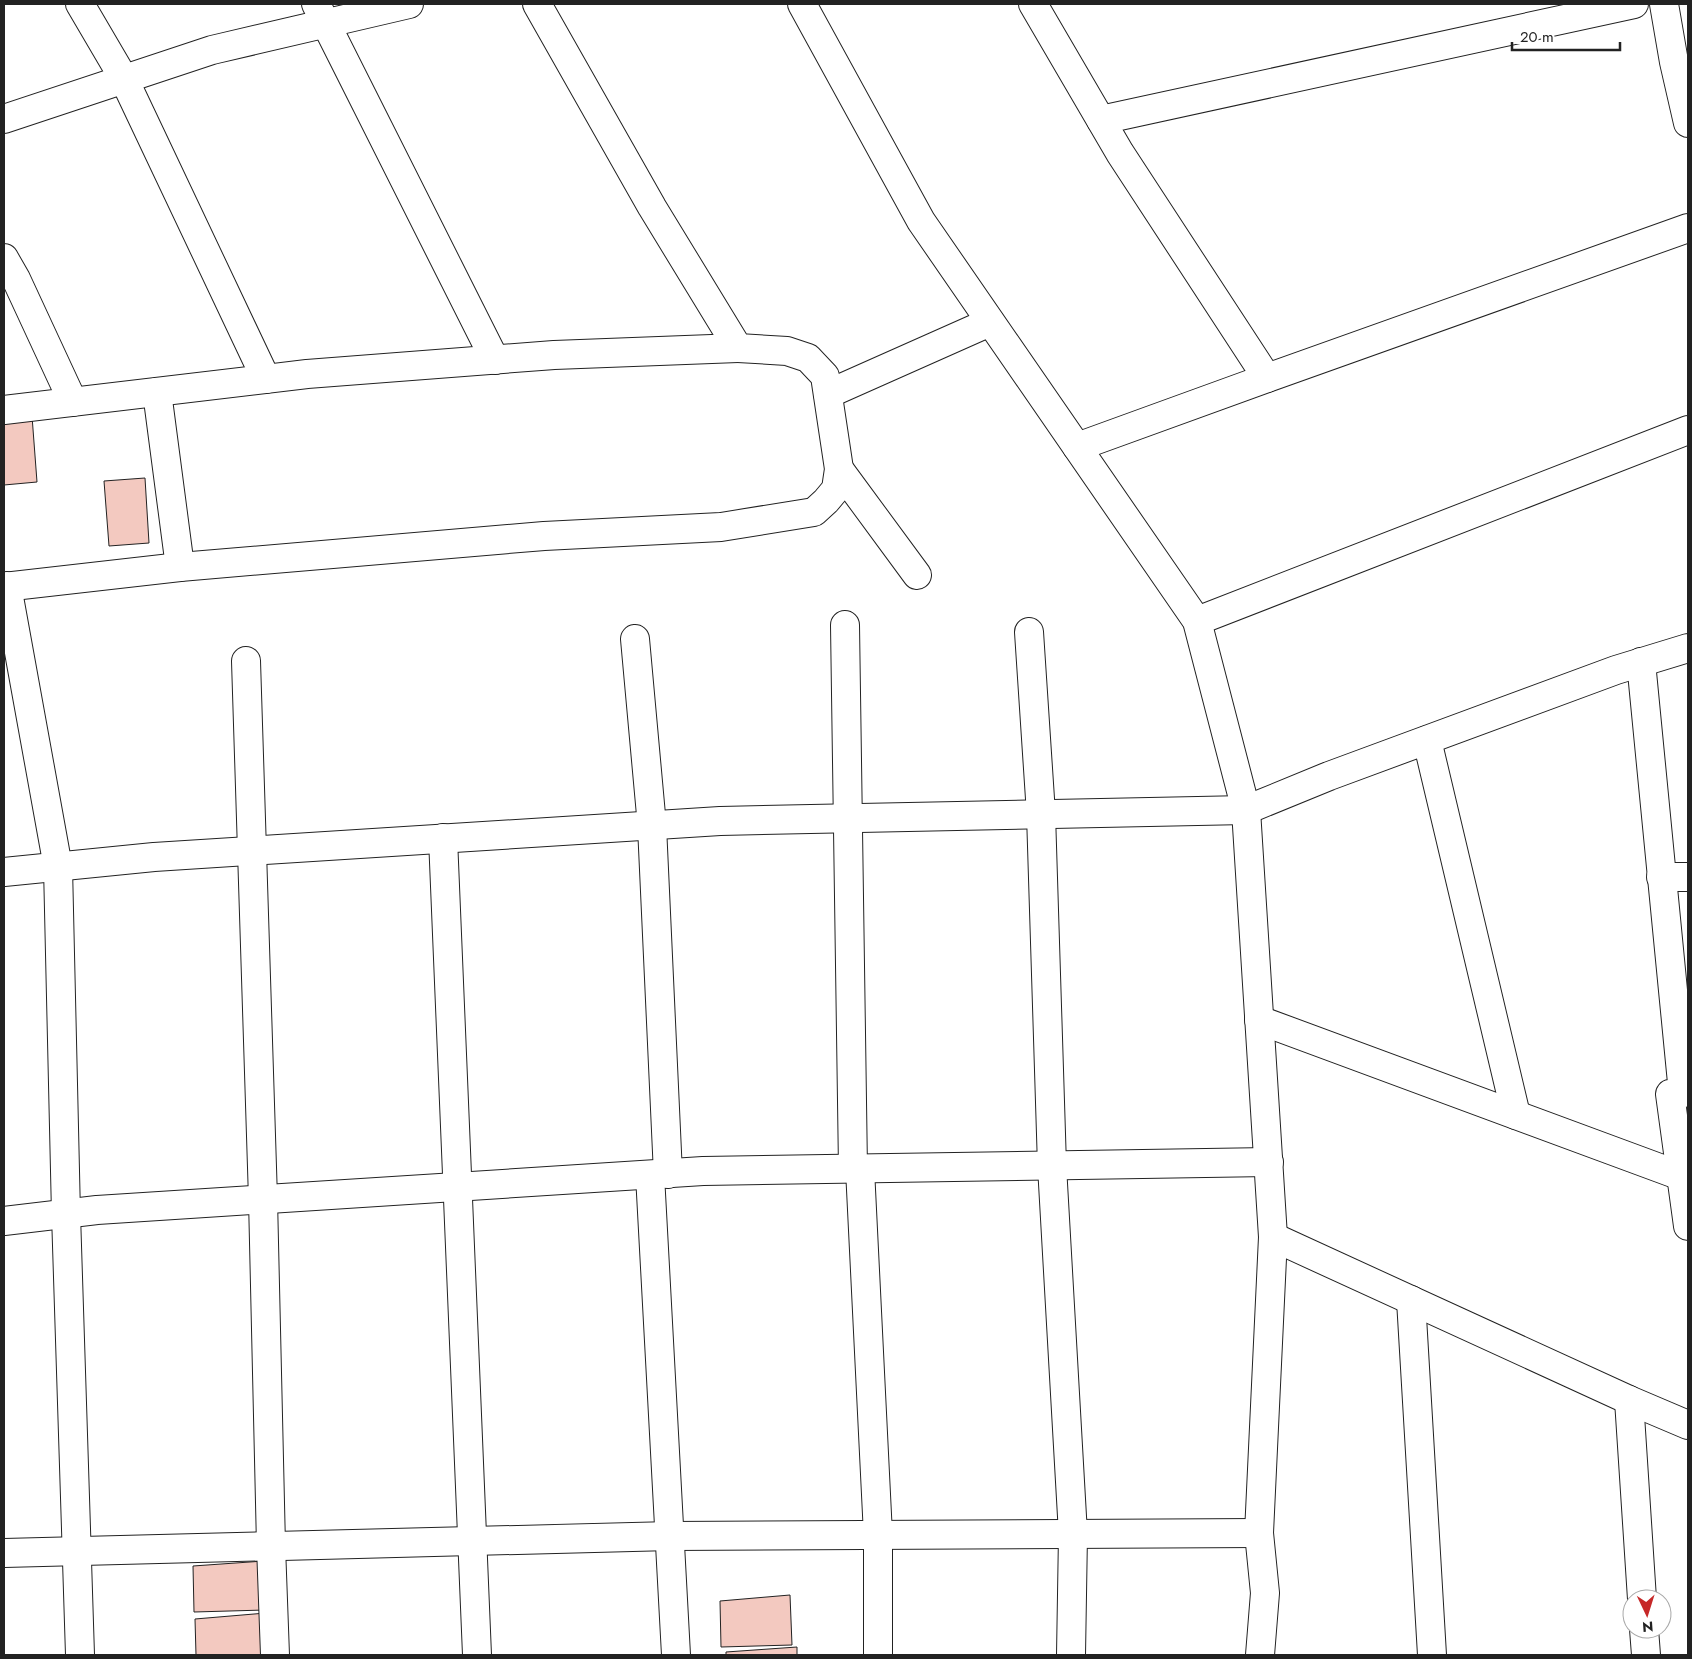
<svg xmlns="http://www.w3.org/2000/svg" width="1692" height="1659" viewBox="0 0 1692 1659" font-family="Jost,sans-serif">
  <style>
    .building { fill: #f3c9c0; stroke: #222 }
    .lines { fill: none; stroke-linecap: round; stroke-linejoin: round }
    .minor-casing { stroke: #222; stroke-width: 30 }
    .minor { stroke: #fff; stroke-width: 28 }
  </style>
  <rect width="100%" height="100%" fill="#fff"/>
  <g class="building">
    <path d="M 32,416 L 37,482 L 4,485 L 4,418 Z"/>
    <path d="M 145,478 L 149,543 L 109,546 L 104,481 Z"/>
    <path d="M 264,1561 L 265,1610 L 194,1612 L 193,1566 Z"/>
    <path d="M 790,1595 L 792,1645 L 721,1647 L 720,1601 Z"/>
    <path d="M 266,1613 L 267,1655 L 196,1655 L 195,1619 Z"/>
    <path d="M 797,1647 L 797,1655 L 726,1655 L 726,1652 Z"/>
  </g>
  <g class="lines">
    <g class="minor-casing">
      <g id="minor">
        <path d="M 80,4 L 124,79 L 266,379"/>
        <path d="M 316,4 L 495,360"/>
        <path d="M 802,4 L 921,221 L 1197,621 L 1246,810 L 1273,1237 L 1259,1533 L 1265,1593 L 1260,1655"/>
        <path d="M 1033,4 L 1120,153 L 1267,378 L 1077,447"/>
        <path d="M 1664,4 L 1674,62 L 1688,123"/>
        <path d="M 4,119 L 212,50 L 409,4"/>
        <path d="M 1101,120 L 1634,4"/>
        <path d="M 4,258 L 16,279 L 73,402"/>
        <path d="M 1267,378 L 1688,228"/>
        <path d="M 157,392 L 180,567"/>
        <path d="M 828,394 L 990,322"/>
        <path d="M 4,410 L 307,374 L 554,355 L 738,348"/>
        <path d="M 839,469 L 917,575"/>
        <path d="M 7,586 L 58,867 L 66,1214 L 80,1655"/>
        <path d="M 4,587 L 180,567 L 544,536 L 721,527 L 814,512 L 826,501 L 836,489 L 839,469 L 825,376 L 808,358 L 787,351 L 738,348 L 652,207 L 537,4"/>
        <path d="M 1197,621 L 1688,430"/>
        <path d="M 845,625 L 853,1169"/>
        <path d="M 1029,632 L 1041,814 L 1052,1166 L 1073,1534 L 1071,1655"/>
        <path d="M 635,639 L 652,826 L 668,1174"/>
        <path d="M 246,661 L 263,1199 L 271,1546 L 275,1655"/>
        <path d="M 1641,662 L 1683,1093"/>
        <path d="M 1427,740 L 1516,1115"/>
        <path d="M 443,838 L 477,1655"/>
        <path d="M 4,872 L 154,857 L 720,821 L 1246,810 L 1329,776 L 1616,670 L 1688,648"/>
        <path d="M 1661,877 L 1688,877"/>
        <path d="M 1259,1020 L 1681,1176"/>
        <path d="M 1688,1092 L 1670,1094 L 1688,1226"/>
        <path d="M 860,1169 L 878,1535 L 878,1655"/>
        <path d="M 650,1175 L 676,1655"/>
        <path d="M 4,1221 L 97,1210 L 703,1171 L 1269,1162"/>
        <path d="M 1273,1237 L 1629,1400 L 1688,1425"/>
        <path d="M 1411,1300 L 1432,1655"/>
        <path d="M 1629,1400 L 1642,1599"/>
        <path d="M 4,1553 L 671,1536 L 1259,1533"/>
        <path d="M 1644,1629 L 1646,1655"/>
      </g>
    </g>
    <use href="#minor" class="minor"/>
  </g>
  <rect width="1692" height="1659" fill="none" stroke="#222222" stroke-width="10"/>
  <g transform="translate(1647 1614) rotate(176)"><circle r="24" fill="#ffffff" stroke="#a7a7a7"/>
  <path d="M0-4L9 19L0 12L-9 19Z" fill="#c62828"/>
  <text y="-8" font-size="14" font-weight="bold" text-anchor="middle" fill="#222222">N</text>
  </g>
  <path d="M1512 42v8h108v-8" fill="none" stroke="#222222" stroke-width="2.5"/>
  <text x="1520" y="42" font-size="15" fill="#222222" stroke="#ffffff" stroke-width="4" paint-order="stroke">20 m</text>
</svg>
